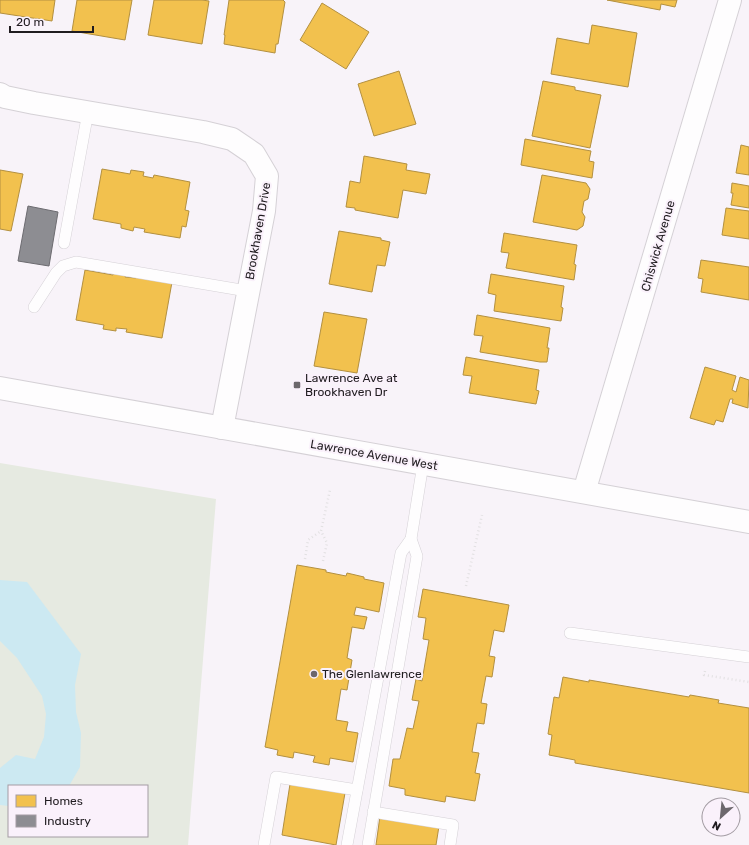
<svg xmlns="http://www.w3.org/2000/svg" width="749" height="845" viewBox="0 0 749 845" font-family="Rubik,sans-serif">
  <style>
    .green { fill: #e6eae1; fill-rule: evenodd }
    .water { fill: #cce9f2 }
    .homes { fill: #f2c14e; stroke: #b39040 }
    .industry { fill: #8d8d92; stroke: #6c6b70 }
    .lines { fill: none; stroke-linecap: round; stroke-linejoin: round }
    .lane-casing { stroke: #d5d1d6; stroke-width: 12 }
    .street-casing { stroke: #d5d1d6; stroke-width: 24 }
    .secondary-casing { stroke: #d5d1d6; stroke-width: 24 }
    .path { stroke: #e2e0e2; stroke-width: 2.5; stroke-dasharray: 1 3; stroke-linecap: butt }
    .lane { stroke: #fefdfe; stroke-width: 11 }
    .street { stroke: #fefdfe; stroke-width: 22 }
    .secondary { stroke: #fefdfe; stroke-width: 22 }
    .poi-dot { fill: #6c676c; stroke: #faf1fb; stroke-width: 1.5 }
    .labels { text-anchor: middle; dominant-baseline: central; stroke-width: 4; stroke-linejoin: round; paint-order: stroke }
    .street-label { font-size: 12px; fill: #201c20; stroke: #faf1fb }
    .poi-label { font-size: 12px; fill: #201c20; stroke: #faf1fb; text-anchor: start }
  </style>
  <rect width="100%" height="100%" fill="#f8f3f9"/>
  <path class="green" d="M 0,463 L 216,499 L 188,845 L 0,845 ZM 9,786 L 147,786 L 147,836 L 9,836 Z"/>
  <path class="water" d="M 0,580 L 27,582 L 81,654 L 75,685 L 76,712 L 81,733 L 80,767 L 69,786 L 9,786 L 9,806 L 0,805 L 0,768 L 16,755 L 35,759 L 44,737 L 46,714 L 42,696 L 17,658 L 0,641 Z"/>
  <g class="homes">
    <path d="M 0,0 L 55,0 L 52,21 L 0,13 Z"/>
    <path d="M 77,0 L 132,0 L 125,40 L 72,31 Z"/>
    <path d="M 154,0 L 202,0 L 209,1 L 202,44 L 148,35 Z"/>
    <path d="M 229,0 L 283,0 L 285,2 L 278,44 L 276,44 L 275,53 L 224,44 L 225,35 L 224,35 Z"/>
    <path d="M 607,0 L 677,0 L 675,7 L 661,4 L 660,10 Z"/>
    <path d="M 322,3 L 369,32 L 346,69 L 300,40 Z"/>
    <path d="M 592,25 L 637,33 L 628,87 L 551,74 L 557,38 L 589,44 Z"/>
    <path d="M 399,71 L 416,124 L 374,136 L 358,84 Z"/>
    <path d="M 543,81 L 575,87 L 575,90 L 601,95 L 590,148 L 532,136 Z"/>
    <path d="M 525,139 L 591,151 L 589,161 L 594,162 L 592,178 L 521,165 Z"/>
    <path d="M 741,145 L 749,147 L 749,175 L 736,173 Z"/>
    <path d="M 364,156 L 407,164 L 406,170 L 430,174 L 426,194 L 403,190 L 398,218 L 355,210 L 355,208 L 346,207 L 350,181 L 360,183 Z"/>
    <path d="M 102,169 L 130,174 L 131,170 L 144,172 L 143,176 L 153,178 L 154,175 L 190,182 L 185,210 L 189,211 L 186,227 L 182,226 L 180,238 L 144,232 L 145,229 L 134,227 L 133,231 L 121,228 L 121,224 L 93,219 Z"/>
    <path d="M 0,170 L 23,174 L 11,231 L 0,229 Z"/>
    <path d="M 542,175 L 586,183 L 590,189 L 588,199 L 584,201 L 582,212 L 585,217 L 583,226 L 577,230 L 533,222 Z"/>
    <path d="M 732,183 L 749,186 L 749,208 L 731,205 L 733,193 L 731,193 Z"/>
    <path d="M 726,208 L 749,211 L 749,239 L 722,235 Z"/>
    <path d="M 339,231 L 381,238 L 381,240 L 390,242 L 385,266 L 377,265 L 372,292 L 329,284 Z"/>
    <path d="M 504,233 L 577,245 L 574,264 L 576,265 L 574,280 L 506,268 L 509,253 L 501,252 Z"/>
    <path d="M 701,260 L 749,267 L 749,300 L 701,292 L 703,279 L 698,278 Z"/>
    <path d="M 85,270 L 113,275 L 113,271 L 126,273 L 125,277 L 136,278 L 136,276 L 172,282 L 162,338 L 126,332 L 127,329 L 116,328 L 116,331 L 103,329 L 104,325 L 76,320 Z"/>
    <path d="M 491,274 L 564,286 L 561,307 L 563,308 L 561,321 L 494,311 L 496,295 L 488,293 Z"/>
    <path d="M 324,312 L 367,319 L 357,373 L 314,366 Z"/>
    <path d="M 477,315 L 550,328 L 547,348 L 549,348 L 547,362 L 540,362 L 480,352 L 483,336 L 474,335 Z"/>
    <path d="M 466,357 L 539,370 L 536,390 L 539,391 L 536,404 L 469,393 L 472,376 L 463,375 Z"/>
    <path d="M 705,367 L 736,376 L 732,390 L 736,392 L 740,377 L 749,380 L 748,408 L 732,403 L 733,399 L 730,399 L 723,422 L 716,420 L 714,425 L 690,418 Z"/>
    <path d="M 297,565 L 326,570 L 326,572 L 346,576 L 347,573 L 364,577 L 364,579 L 384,583 L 379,612 L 356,607 L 354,615 L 367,617 L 364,629 L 352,627 L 347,658 L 352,660 L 347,690 L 341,689 L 336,720 L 348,722 L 346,731 L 358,733 L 353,762 L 330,758 L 329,765 L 313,762 L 315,756 L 294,752 L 293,758 L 277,755 L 278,750 L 265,747 Z"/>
    <path d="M 423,589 L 509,605 L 504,632 L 494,630 L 489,656 L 495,657 L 492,677 L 486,676 L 481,703 L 487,704 L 484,724 L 477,723 L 472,752 L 479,753 L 475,773 L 480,774 L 475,801 L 446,796 L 445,802 L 405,795 L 405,789 L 389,786 L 393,759 L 400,759 L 407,728 L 413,729 L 419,701 L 412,700 L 416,679 L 422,681 L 429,640 L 423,639 L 426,618 L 418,617 Z"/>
    <path d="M 563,677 L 589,682 L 589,680 L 689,697 L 690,695 L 719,700 L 718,703 L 749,708 L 749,793 L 575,763 L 575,760 L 549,755 L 552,735 L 548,734 L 554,697 L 559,698 Z"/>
    <path d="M 290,784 L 345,793 L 336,845 L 282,835 Z"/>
    <path d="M 380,816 L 439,826 L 436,845 L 376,845 Z"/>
  </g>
  <path class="industry" d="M 28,206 L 58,212 L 49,266 L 18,261 Z"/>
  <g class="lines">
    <g class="lane-casing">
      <g id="lane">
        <path d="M 64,243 L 88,112"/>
        <path d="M 34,307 L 56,273 L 63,266 L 76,262 L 247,291"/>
        <path d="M 570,633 L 749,657"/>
        <path d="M 373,812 L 453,825 L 450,845"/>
        <path d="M 264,845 L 276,777 L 357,790"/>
        <path d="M 347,845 L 401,553 L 411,539 L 423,464"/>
        <path d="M 368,845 L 417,556 L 411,539"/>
      </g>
    </g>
    <g class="street-casing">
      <path id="street" d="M 584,492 L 730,0"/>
    </g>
    <g class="secondary-casing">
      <g id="secondary">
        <path d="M 0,94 L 5,97 L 34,103 L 203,132 L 232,139 L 254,154 L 267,176 L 264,211 L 222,428"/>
        <path d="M 0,388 L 749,522"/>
      </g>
    </g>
    <g class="path">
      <path d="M 305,559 L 308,540 L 321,531"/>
      <path d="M 323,561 L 327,543 L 321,531 L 330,490"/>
      <path d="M 466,586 L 482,515"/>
      <path d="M 705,671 L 704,675 L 749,682"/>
    </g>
    <use href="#lane" class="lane"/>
    <use href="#street" class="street"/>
    <use href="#secondary" class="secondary"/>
  </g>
  <g class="poi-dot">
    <rect x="293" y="381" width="8" height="8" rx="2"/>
    <circle cx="314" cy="674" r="4"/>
  </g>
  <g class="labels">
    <g class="street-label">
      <text transform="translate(258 231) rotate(-80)">Brookhaven Drive</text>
      <text transform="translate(658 246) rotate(-74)">Chiswick Avenue</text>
      <text transform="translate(374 455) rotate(10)">Lawrence Avenue West</text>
    </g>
    <g class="poi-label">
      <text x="305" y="378">Lawrence Ave at<tspan x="305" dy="14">Brookhaven Dr</tspan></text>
      <text x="322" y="674">The Glenlawrence</text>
    </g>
  </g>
  <rect x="8" y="785" width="140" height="52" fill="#faf1fb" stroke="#a39ca3"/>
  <rect x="16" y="795" width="20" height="12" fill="#f2c14e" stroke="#a39ca3"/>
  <text x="44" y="805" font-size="12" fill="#201c20">Homes</text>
  <rect x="16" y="815" width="20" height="12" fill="#8d8d92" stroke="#a39ca3"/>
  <text x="44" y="825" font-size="12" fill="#201c20">Industry</text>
  <g transform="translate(721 817) rotate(207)"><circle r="19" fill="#faf1fb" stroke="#a39ca3"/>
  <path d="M0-3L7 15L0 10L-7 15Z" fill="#6c676c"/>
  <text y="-6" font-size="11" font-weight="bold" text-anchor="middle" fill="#201c20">N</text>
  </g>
  <path d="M10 26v6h83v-6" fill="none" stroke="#201c20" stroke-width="2"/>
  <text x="16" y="26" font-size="12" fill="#201c20" stroke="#faf1fb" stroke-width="3" paint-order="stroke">20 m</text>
</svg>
